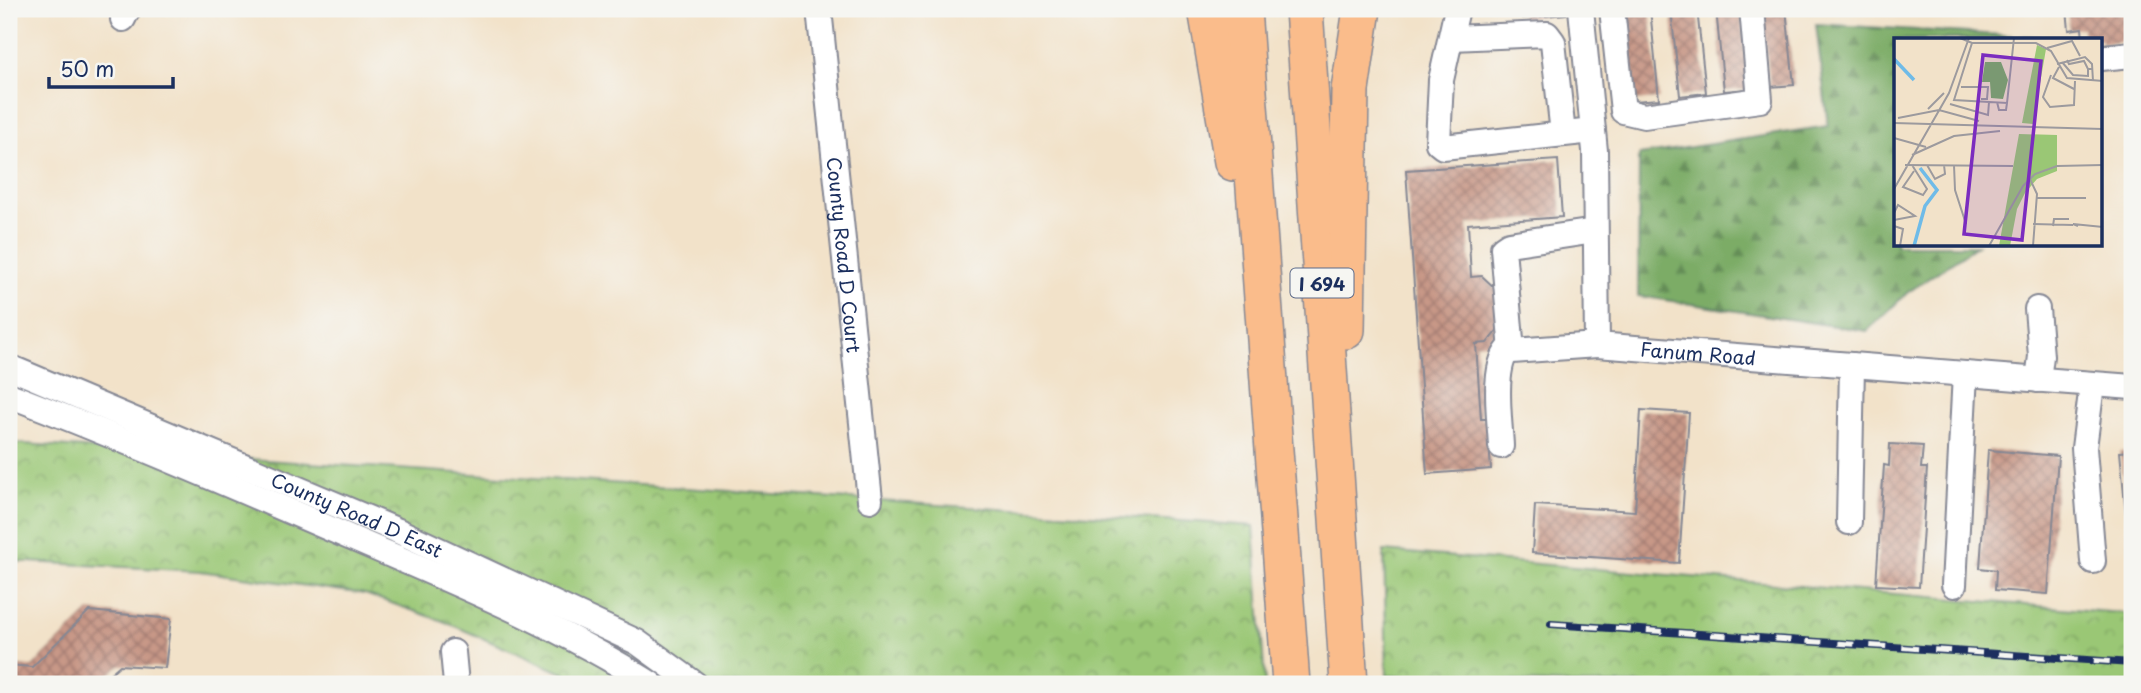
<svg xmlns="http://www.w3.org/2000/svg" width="2141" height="693" viewBox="0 0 2141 693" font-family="'Playpen Sans',sans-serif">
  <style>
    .forest { fill: url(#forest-firs); stroke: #4b6e62; stroke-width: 2 }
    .park { fill: url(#park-crowns); stroke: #5a7b6a; stroke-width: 2 }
    .building { fill: url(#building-cross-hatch) }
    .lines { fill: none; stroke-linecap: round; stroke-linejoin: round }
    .minor-casing { stroke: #868894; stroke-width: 28 }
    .highway-casing { stroke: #868894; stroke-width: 40 }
    .minor { stroke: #fff; stroke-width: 24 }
    .highway { stroke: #fabc8b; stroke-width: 37 }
    .rail-casing { stroke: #1b2f5e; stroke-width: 8 }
    .rail { stroke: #f6f6f2; stroke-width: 5; stroke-dasharray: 16; stroke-linecap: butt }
    .labels { text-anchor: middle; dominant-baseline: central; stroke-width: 7; stroke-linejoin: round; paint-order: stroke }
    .shield { fill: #f6f6f2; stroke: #5d6b8a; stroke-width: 2 }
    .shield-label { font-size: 18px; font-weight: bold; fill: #1b2f5e }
    .street-label { font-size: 19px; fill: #1b2f5e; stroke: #f6f6f2 }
    .inset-river { fill: none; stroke: #6fbbe8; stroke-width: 3.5 }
    .inset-road { fill: none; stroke: #9c9a9e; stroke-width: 2 }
    .view { fill: #7b2cbf; fill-opacity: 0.15; stroke: #7b2cbf; stroke-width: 3.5 }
    .inset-edge { fill: none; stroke: #1b2f5e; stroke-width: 3.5 }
  </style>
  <defs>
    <pattern id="forest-firs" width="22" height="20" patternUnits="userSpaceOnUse" patternTransform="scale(1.75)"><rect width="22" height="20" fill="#7bac66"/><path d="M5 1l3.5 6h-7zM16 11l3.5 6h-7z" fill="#648c57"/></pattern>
    <pattern id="park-crowns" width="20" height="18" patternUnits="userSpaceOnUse" patternTransform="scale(1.75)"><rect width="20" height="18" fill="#9ac775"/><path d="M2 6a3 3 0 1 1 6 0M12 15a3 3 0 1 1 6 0" fill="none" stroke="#7da263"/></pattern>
    <pattern id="building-cross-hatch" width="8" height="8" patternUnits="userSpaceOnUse" patternTransform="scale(1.75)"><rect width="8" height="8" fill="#c89887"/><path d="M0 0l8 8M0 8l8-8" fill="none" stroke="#a27c72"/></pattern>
  </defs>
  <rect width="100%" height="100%" fill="#f6f6f2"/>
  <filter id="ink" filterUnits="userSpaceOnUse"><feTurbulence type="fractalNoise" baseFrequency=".0143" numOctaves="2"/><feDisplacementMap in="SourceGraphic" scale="14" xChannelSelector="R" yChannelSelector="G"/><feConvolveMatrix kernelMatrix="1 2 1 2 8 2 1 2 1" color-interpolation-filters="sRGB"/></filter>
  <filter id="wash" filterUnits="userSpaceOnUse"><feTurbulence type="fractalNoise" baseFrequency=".00686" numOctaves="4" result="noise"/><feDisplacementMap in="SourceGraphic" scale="28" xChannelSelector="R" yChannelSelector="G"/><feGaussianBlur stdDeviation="1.57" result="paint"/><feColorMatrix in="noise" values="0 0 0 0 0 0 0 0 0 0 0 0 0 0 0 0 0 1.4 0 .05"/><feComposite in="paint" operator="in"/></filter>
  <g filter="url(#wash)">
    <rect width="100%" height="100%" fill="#f2e2c9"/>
    <path class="forest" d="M 1816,24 L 2053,38 L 1896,40 L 1896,245 L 1977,245 L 1907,293 L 1867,331 L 1638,296 L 1639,155 L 1828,126 Z"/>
    <g class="park">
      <path d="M 9,443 L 1254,526 L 1265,684 L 580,684 L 565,674 L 443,621 L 365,594 L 200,571 L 9,561 Z"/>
      <path d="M 1384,551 L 2132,614 L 2132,684 L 1571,684 L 1387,676 Z"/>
    </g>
    <g id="blocks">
      <g class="building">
        <path d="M 1521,9 L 1566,9 L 1566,14 L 1522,18 Z"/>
        <path d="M 1625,9 L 1650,9 L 1659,99 L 1634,101 Z"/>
        <path d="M 1671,9 L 1697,9 L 1706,93 L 1680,96 Z"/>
        <path d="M 1716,9 L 1741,9 L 1748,89 L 1724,91 Z"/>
        <path d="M 1762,9 L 1786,9 L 1794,85 L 1770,87 Z"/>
        <path d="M 2067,9 L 2132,9 L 2132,41 L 2101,44 L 2101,40 L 2083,40 L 2082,28 L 2069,30 Z"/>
        <path d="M 1558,160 L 1562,217 L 1468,224 L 1471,277 L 1482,276 L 1497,290 L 1499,328 L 1487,343 L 1476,344 L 1481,419 L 1487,419 L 1491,469 L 1427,474 L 1406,170 Z"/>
        <path d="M 1641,410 L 1689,413 L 1679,563 L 1532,553 L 1535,505 L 1635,511 Z"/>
        <path d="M 1890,444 L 1923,446 L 1921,468 L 1927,468 L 1919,587 L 1876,585 L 1884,465 L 1889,466 Z"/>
        <path d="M 1988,450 L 2058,456 L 2048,594 L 1995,590 L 1996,570 L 1980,568 Z"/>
        <path d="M 2132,451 L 2132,557 L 2130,557 L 2120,452 Z"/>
        <path d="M 89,611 L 171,619 L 165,668 L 120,665 L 98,684 L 9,684 L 9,665 L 32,667 Z"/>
      </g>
    </g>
  </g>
  <g filter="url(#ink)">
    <use href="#blocks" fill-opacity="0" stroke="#868894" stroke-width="2"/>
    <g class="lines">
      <g class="minor-casing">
        <g id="minor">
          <path id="s1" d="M 819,9 L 870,500"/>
          <path d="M 1457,9 L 1441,80 L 1438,143 L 1443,147 L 1593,131"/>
          <path id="s2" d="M 1581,9 L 1595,151 L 1597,345 L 2132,387"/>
          <path d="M 1612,9 L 1623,111 L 1644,116 L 1760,100 L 1752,9"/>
          <path d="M 123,19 L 128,9"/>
          <path d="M 1452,38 L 1547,34 L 1553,42 L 1563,134"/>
          <path d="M 2101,58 L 2132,55"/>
          <path d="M 1595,231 L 1509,244 L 1503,248 L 1512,351 L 1597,345"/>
          <path d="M 2037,309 L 2041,356 L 2038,380"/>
          <path id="s3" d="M 9,367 L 396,530 L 637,642 L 695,684"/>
          <path d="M 2092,385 L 2084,448 L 2093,561"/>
          <path d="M 9,395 C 126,440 241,490 356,540 C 458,584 558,625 651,684"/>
          <path d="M 1501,446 C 1500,421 1491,365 1510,348"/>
          <path d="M 1849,522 L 1852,365"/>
          <path d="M 1954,585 L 1965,374"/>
          <path d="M 453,652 L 456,684"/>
        </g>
      </g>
      <g class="highway-casing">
        <g id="highway">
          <path d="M 1207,9 L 1233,162"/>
          <path d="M 1242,9 L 1291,684"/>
          <path d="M 1304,9 L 1349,684"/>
          <path d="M 1346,330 L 1350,90 L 1362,9"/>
        </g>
      </g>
      <use href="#minor" class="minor"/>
      <use href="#highway" class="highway"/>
      <g class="rail-casing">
        <path id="rail" d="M 1551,624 L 2132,663"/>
      </g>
      <use href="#rail" class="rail"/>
    </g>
  </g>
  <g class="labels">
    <rect class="shield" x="1290.5" y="268.5" width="63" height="29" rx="5"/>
    <g class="shield-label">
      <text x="1322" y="283">I 694</text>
    </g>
    <g class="street-label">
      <text stroke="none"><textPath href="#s1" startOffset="247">County Road D Court</textPath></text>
      <text stroke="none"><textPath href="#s2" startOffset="438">Fanum Road</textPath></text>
      <text stroke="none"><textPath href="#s3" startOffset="378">County Road D East</textPath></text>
    </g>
  </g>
  <g transform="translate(1894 38)">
    <rect width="208" height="208" fill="#f2e2c9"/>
    <path d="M 91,24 L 107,24 L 114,42 L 109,61 L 97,60 L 96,44 L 88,44 Z" fill="#7bac66"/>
    <path d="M 143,7 L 152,11 L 139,86 L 128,85 ZM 125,96 L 163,97 L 163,133 L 143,141 L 131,155 L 123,171 L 116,208 L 105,208 Z" fill="#9ac775"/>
    <path class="inset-river" d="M 0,21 L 20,42M 20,208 L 31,168 L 43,152 L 26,130"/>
    <path class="inset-road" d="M 66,0 L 78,5 L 142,5 L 157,13 L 173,40 L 209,43M 78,5 L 60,62 L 113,65 L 120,0M 153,10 L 178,3 L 186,18M 173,22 L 175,26 L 190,23 L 194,31M 168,24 L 179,37 L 194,38 L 194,31 L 199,31M 163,26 L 191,19 L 198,26 L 199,43M 165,29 L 159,40 L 180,51M 157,37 L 149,59 L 156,69 L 180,67 L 181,43M 67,49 L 94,49 L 93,61 L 87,61M 103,64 L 105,72 L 112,72 L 113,65M 56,66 L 94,77 L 95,64M 34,71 L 50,55M 4,80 L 45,72 L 85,83M 0,85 L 209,91M 0,100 L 32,109M 18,117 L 60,98 L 106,93M 11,127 L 119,128M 18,127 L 33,151 L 29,157 L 9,149 L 20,133M 33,127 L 41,141 L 51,136 L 50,127M 60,127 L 61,152 L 72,186M 136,141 L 143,156 L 139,208M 0,151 L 55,55 L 75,0M 143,160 L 192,160M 0,175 L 4,167 L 21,178 L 0,182M 139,186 L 179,187M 0,188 L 9,191 L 6,208M 159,188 L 160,181 L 175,181M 184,188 L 179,186 L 209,189M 95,208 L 129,148 L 141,136 L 163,128 L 209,127"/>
    <path class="view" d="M 89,17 L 147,23 L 128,202 L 70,196 Z"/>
    <rect width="208" height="208" class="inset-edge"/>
  </g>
  <rect width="2141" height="693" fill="none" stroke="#f6f6f2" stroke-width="35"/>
  <path d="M49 77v10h124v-10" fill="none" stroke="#1b2f5e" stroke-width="3.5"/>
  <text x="60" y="77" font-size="21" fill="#1b2f5e" stroke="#f6f6f2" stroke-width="5" paint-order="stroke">50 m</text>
</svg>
